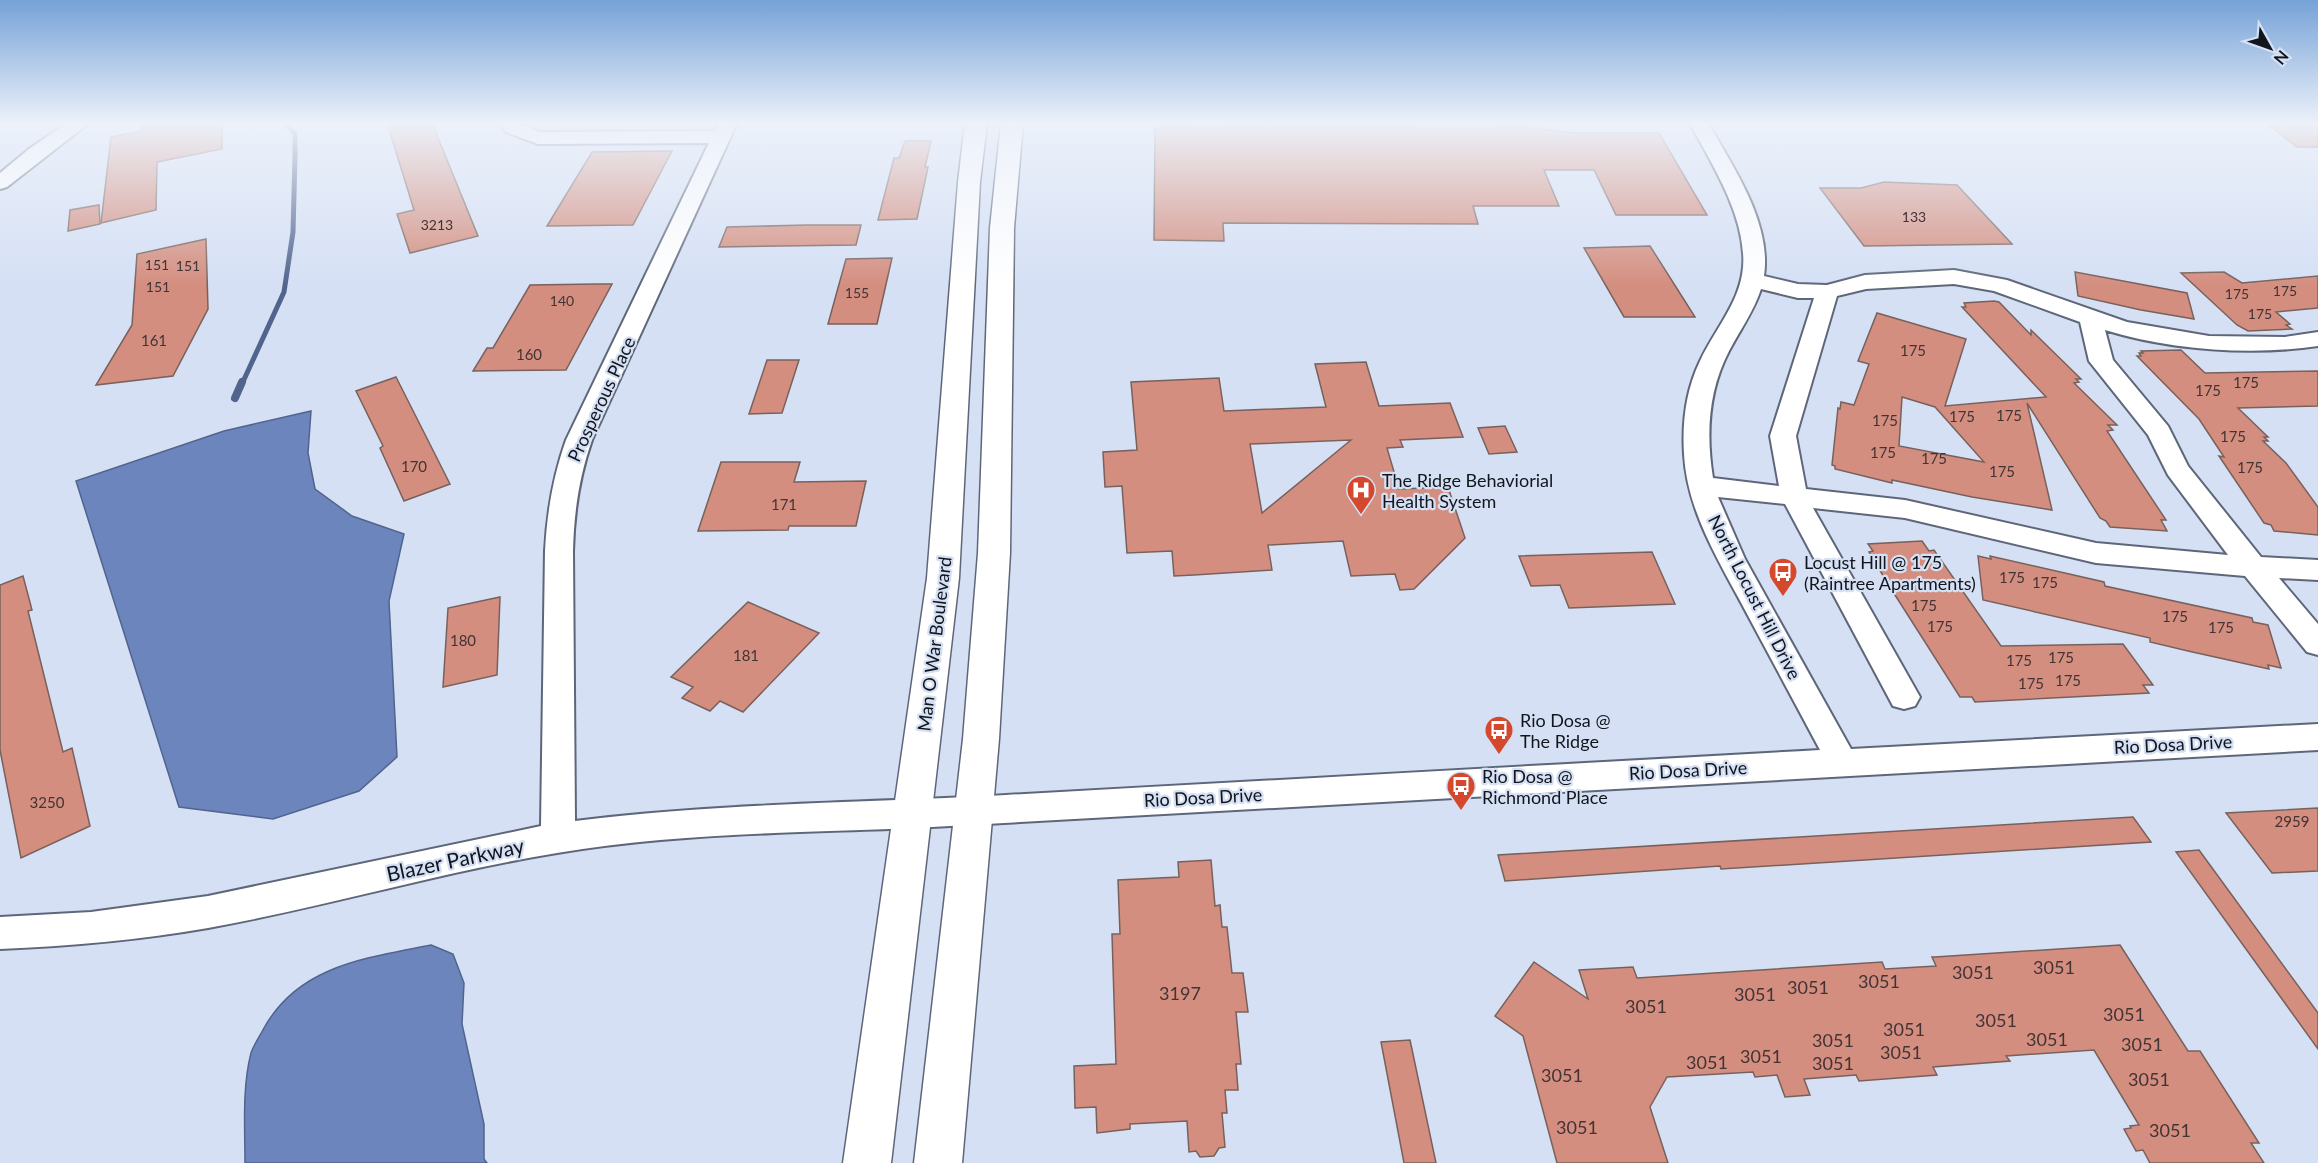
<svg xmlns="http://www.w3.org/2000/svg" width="2318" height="1163" viewBox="0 0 2318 1163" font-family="Lato,sans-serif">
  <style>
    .water { fill: #6c86bd; stroke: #51648d; stroke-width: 1.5 }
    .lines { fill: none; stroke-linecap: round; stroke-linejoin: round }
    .stream-far1 { stroke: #51648d; stroke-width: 5 }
    .stream { stroke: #51648d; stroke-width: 8 }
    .building { fill: #d48e7f; stroke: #78615c; stroke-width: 1.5; fill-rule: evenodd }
    .minor-casing { stroke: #5e6779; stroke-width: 4 }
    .major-casing { stroke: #5e6779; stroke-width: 3 }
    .minor { fill: #fff; fill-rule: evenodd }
    .major { fill: #fff; fill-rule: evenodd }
    .labels { text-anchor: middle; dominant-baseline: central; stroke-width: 4.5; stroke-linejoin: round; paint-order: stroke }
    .far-number-label { font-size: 14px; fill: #423335 }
    .number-label { font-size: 15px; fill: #423335 }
    .street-label { font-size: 18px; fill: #11151c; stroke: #d5e0f5 }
    .poi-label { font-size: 18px; fill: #11151c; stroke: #d5e0f5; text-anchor: start }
    .near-number-label { font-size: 18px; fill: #423335 }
    .near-street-label { font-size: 21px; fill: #11151c; stroke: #d5e0f5 }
  </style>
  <rect width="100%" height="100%" fill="#d5e0f5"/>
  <g class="water">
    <path d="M 311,411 L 308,453 L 315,489 L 352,516 L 404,534 L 389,601 L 397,757 L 359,791 L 273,819 L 179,807 L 76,481 L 224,431 Z"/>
    <path d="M 431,945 L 453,954 L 464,983 L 462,1024 L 484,1124 L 484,1159 L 487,1163 L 245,1163 C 245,1127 242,1088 251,1053 C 254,1044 260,1036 264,1028 C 299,965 367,958 431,945 Z"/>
  </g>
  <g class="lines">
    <path class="stream-far1" d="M 242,384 L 284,292 L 293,232 L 295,156 L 295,134 L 286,123"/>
    <path class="stream" d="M 235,398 L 242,382"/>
  </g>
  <g class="building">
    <path d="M 142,123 L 222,123 L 222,149 L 157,162 L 156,210 L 101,223 L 111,137 L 142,131 Z"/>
    <path d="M 387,123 L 432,123 L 478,236 L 410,253 L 397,214 L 414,210 Z"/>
    <path d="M 1155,123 L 1186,123 L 1186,127 L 1228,127 L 1228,123 L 1343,123 L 1391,127 L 1390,123 L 1417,123 L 1418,128 L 1496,128 L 1494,123 L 1525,123 L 1526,127 L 1575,133 L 1659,133 L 1707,215 L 1616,215 L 1594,170 L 1544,170 L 1559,206 L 1473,206 L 1478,224 L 1223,223 L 1224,241 L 1154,240 Z"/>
    <path d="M 2266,123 L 2318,123 L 2318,147 L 2297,147 Z"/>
    <path d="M 905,141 L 931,141 L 925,167 L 928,167 L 917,219 L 878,220 L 894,158 L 899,158 Z"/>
    <path d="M 672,151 L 633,225 L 547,226 L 592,152 Z"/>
    <path d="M 1884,182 L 1957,185 L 2012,244 L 1864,246 L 1820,188 L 1861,188 Z"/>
    <path d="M 99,205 L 100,224 L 68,231 L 70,210 Z"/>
    <path d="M 807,225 L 861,225 L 856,245 L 719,247 L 727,227 Z"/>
    <path d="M 206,239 L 208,309 L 173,376 L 96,385 L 132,325 L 137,254 Z"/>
    <path d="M 1650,246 L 1695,317 L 1624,317 L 1584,248 Z"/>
    <path d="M 892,258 L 877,324 L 828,324 L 846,259 Z"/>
    <path d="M 2075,272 L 2187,293 L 2194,319 L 2141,310 L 2078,296 Z"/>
    <path d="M 2224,272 L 2242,283 L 2318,276 L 2318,308 L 2276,312 L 2290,324 L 2286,325 L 2292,329 L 2248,331 L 2237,325 L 2181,273 Z"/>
    <path d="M 598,284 L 612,284 L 566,370 L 473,371 L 487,348 L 493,348 L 530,285 Z"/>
    <path d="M 1994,301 L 1999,302 L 2031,335 L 2031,330 L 2081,379 L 2076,379 L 2079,382 L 2074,383 L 2117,425 L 2108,425 L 2113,430 L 2107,431 L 2166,520 L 2161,520 L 2167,531 L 2110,527 L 2106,521 L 2100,518 L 2027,403 L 2052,510 L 1972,497 L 1892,480 L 1892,483 L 1835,469 L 1835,466 L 1832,465 L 1838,408 L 1840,409 L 1841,402 L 1854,405 L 1869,364 L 1858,361 L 1877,313 L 1966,339 L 1945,406 L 2046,397 L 1962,307 L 1966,307 L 1964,303 ZM 1902,397 L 1935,407 L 1984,462 L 1899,446 Z"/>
    <path d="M 2181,350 L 2205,373 L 2318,371 L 2318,406 L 2238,408 L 2268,437 L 2264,437 L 2268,441 L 2263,441 L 2286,463 L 2318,507 L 2318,535 L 2274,531 L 2271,525 L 2264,523 L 2219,456 L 2224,457 L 2199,419 L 2137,356 L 2141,356 L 2139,353 L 2143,353 L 2141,351 Z"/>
    <path d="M 767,360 L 799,360 L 782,413 L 749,414 Z"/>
    <path d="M 1366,362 L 1379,406 L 1450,403 L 1463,437 L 1400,440 L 1403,447 L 1387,448 L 1399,489 L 1448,487 L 1465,538 L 1414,589 L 1400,590 L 1395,574 L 1351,576 L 1343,541 L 1268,545 L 1272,570 L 1194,575 L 1174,576 L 1172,551 L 1127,553 L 1122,486 L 1105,487 L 1103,452 L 1137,450 L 1131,382 L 1219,378 L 1224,411 L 1326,407 L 1315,364 ZM 1351,440 L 1262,513 L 1250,444 Z"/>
    <path d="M 396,377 L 450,484 L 404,501 L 380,448 L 383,446 L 356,391 Z"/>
    <path d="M 1505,426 L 1517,452 L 1489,454 L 1478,428 Z"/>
    <path d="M 721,462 L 800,462 L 794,482 L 866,481 L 856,526 L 789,526 L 788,530 L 698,531 Z"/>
    <path d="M 1922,541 L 1929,551 L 1934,550 L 2001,646 L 2123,644 L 2153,685 L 2143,685 L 2149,693 L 1975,702 L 1972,697 L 1960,697 L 1888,584 L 1869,552 L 1873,551 L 1868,544 Z"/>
    <path d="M 1652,552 L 1675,604 L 1569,608 L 1560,585 L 1531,586 L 1519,556 Z"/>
    <path d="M 1978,556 L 1991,559 L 1990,556 L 2104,582 L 2105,586 L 2252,618 L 2253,622 L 2268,625 L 2281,668 L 2268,665 L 2269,669 L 2188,651 L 2150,642 L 2150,638 L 1983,600 Z"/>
    <path d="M 23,576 L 32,610 L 28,611 L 63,752 L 72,748 L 90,826 L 21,858 L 0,750 L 0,585 Z"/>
    <path d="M 500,597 L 497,675 L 443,687 L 448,608 Z"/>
    <path d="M 748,602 L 819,633 L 743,712 L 720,701 L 710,711 L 682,698 L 693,687 L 671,677 Z"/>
    <path d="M 2318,808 L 2318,871 L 2272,873 L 2226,813 Z"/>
    <path d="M 2133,817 L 2151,842 L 1721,869 L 1720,866 L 1505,881 L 1498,855 Z"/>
    <path d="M 2199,850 L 2318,1013 L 2318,1049 L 2176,852 Z"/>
    <path d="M 1211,860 L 1215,906 L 1220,905 L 1222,927 L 1227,927 L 1232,973 L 1243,973 L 1248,1012 L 1236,1012 L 1241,1064 L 1236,1064 L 1238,1090 L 1225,1090 L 1227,1113 L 1222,1113 L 1225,1147 L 1219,1148 L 1214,1156 L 1200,1157 L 1196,1151 L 1189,1152 L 1187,1121 L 1130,1124 L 1130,1129 L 1097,1133 L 1096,1107 L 1075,1108 L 1074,1066 L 1116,1064 L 1112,934 L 1120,934 L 1118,880 L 1179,877 L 1178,862 Z"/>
    <path d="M 2120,945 L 2188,1051 L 2200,1051 L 2259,1143 L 2251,1143 L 2264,1163 L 2150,1163 L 2143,1150 L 2136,1151 L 2124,1129 L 2131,1128 L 2130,1126 L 2139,1125 L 2094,1050 L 2006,1056 L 2010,1061 L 1933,1067 L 1937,1075 L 1859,1081 L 1856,1075 L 1804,1079 L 1810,1095 L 1785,1097 L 1777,1075 L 1755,1077 L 1753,1072 L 1667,1077 L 1650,1107 L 1668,1163 L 1557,1163 L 1523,1036 L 1495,1016 L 1534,962 L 1588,999 L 1579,970 L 1633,967 L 1637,978 L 1882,962 L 1885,969 L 1936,966 L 1932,957 L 1935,957 Z"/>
    <path d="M 1410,1040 L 1436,1163 L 1404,1163 L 1381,1042 Z"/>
  </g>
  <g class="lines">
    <g class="minor-casing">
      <g id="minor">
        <path d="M 67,123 L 89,123 L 7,187 L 0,189 L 0,173 L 29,149 Z"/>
        <path d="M 501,123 L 519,123 L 540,132 L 715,131 L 719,123 L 737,123 L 592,440 C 579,477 574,512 573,551 L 575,821 C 718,803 862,803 1006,795 C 1277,780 1548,765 1820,750 C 1795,703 1770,657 1745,610 C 1719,561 1687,511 1684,454 C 1682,422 1686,390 1700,361 C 1717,325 1747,295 1743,253 C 1740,207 1711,163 1690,123 L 1708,123 C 1733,167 1772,223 1764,276 L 1798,284 L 1827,285 L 1865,275 L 1954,270 L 2007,280 L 2127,322 L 2209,336 L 2285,337 L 2318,332 L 2318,346 C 2252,356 2169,350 2105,330 L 2113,360 L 2168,426 L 2188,466 L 2261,557 L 2318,560 L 2318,580 L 2279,578 L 2318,624 L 2318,655 L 2307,652 L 2245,576 L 2096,563 L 1905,518 L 1813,508 L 1920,697 L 1915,706 L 1904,709 L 1893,706 L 1785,504 L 1718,497 L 1745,559 L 1851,749 L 2318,724 L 2318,750 L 914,828 C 795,833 675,833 557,853 C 440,872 325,907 208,928 C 139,940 70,946 0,949 L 0,917 L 91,912 L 208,896 L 541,826 L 545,551 C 547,512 553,477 566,440 L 709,143 L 538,144 L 506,132 ZM 1954,284 L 1994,291 L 2080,322 L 2089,361 L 2148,435 L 2168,475 L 2228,555 L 2096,543 L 1905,500 L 1806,489 L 1796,436 L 1837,296 L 1866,289 ZM 1761,289 L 1798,298 L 1814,298 L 1770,436 L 1779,486 L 1713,478 C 1706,434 1708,391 1729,351 C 1740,330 1754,311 1761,289 Z"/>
      </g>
    </g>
    <g class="major-casing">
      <g id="major">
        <path d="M 965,123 L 987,123 L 980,182 L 959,578 L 891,1163 L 843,1163 L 927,578 L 958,182 Z"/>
        <path d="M 1001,123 L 1023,123 L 1014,228 L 1010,553 L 999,739 L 962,1163 L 914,1163 L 963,739 L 978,553 L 990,228 Z"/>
      </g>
    </g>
    <use href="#minor" class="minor"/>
    <use href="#major" class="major"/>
  </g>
  <linearGradient id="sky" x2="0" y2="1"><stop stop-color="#76a2d7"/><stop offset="0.43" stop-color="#ecf1fa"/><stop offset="1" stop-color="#ecf1fa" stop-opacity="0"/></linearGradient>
  <rect width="2318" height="286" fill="url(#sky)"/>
  <defs>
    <g id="hospital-pin" transform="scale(1.5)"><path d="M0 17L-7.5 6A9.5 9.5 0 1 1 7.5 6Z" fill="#d4492e" stroke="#d5e0f5"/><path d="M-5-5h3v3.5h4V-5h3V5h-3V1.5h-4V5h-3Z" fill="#fff"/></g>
    <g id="bus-pin" transform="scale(1.5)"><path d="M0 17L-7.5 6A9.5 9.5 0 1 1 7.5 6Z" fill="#d4492e" stroke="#d5e0f5"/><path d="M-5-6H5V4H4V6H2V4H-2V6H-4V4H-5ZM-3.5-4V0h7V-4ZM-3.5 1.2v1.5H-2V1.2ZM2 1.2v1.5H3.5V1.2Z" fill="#fff"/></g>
  </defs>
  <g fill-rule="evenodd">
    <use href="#hospital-pin" x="1361" y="490"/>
    <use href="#bus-pin" x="1783" y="572"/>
    <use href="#bus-pin" x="1499" y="730"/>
    <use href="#bus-pin" x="1461" y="786"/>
  </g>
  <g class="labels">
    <g class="far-number-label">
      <text x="1914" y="216">133</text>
      <text x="437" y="224">3213</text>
      <text x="157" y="264">151</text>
      <text x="188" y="265">151</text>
      <text x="158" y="286">151</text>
      <text x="2285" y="290">175</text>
      <text x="857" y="292">155</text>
      <text x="2237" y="293">175</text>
      <text x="562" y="300">140</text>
      <text x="2260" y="313">175</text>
    </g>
    <g class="number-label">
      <text x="154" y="340">161</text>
      <text x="1913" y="350">175</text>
      <text x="529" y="354">160</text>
      <text x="2246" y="382">175</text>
      <text x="2208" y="390">175</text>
      <text x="2009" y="415">175</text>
      <text x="1962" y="416">175</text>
      <text x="1885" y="420">175</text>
      <text x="2233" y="436">175</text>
      <text x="1883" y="452">175</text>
      <text x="1934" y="458">175</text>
      <text x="414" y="466">170</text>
      <text x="2250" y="467">175</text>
      <text x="2002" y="471">175</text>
      <text x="784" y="504">171</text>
      <text x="2012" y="577">175</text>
      <text x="2045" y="582">175</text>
      <text x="1924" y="605">175</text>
      <text x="2175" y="616">175</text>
      <text x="1940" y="626">175</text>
      <text x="2221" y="627">175</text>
      <text x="463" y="640">180</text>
      <text x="746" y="655">181</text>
      <text x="2061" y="657">175</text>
      <text x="2019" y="660">175</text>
      <text x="2068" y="680">175</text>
      <text x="2031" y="683">175</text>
      <text x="47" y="802">3250</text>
      <text x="2292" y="821">2959</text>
    </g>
    <g class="street-label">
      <text transform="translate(601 399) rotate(-65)">Prosperous Place</text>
      <text transform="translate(1755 597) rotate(63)">North Locust Hill Drive</text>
      <text transform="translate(934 644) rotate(-83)">Man O War Boulevard</text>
      <text transform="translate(2173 744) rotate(-3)">Rio Dosa Drive</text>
      <text transform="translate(1688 770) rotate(-3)">Rio Dosa Drive</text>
      <text transform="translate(1203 797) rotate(-3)">Rio Dosa Drive</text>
    </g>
    <g class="poi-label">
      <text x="1382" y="480">The Ridge Behaviorial<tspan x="1382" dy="21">Health System</tspan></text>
      <text x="1804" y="562">Locust Hill @ 175<tspan x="1804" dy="21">(Raintree Apartments)</tspan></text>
      <text x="1520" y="720">Rio Dosa @<tspan x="1520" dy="21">The Ridge</tspan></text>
      <text x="1482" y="776">Rio Dosa @<tspan x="1482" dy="21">Richmond Place</tspan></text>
    </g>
    <g class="near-number-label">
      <text x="2054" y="967">3051</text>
      <text x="1973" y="972">3051</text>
      <text x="1879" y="981">3051</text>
      <text x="1808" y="987">3051</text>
      <text x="1180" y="993">3197</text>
      <text x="1755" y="994">3051</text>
      <text x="1646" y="1006">3051</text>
      <text x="2124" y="1014">3051</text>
      <text x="1996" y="1020">3051</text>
      <text x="1904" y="1029">3051</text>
      <text x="2047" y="1039">3051</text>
      <text x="1833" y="1040">3051</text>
      <text x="2142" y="1044">3051</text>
      <text x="1901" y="1052">3051</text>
      <text x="1761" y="1056">3051</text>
      <text x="1707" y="1062">3051</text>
      <text x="1833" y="1063">3051</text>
      <text x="1562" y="1075">3051</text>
      <text x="2149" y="1079">3051</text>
      <text x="1577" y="1127">3051</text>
      <text x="2170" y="1130">3051</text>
    </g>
    <g class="near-street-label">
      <text transform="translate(455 859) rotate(-12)">Blazer Parkway</text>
    </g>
  </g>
  <g transform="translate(2270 48) rotate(130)" stroke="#d5e0f5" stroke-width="4.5" paint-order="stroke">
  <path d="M0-4.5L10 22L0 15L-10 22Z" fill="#11151c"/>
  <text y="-9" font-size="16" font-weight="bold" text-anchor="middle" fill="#11151c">N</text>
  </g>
</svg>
